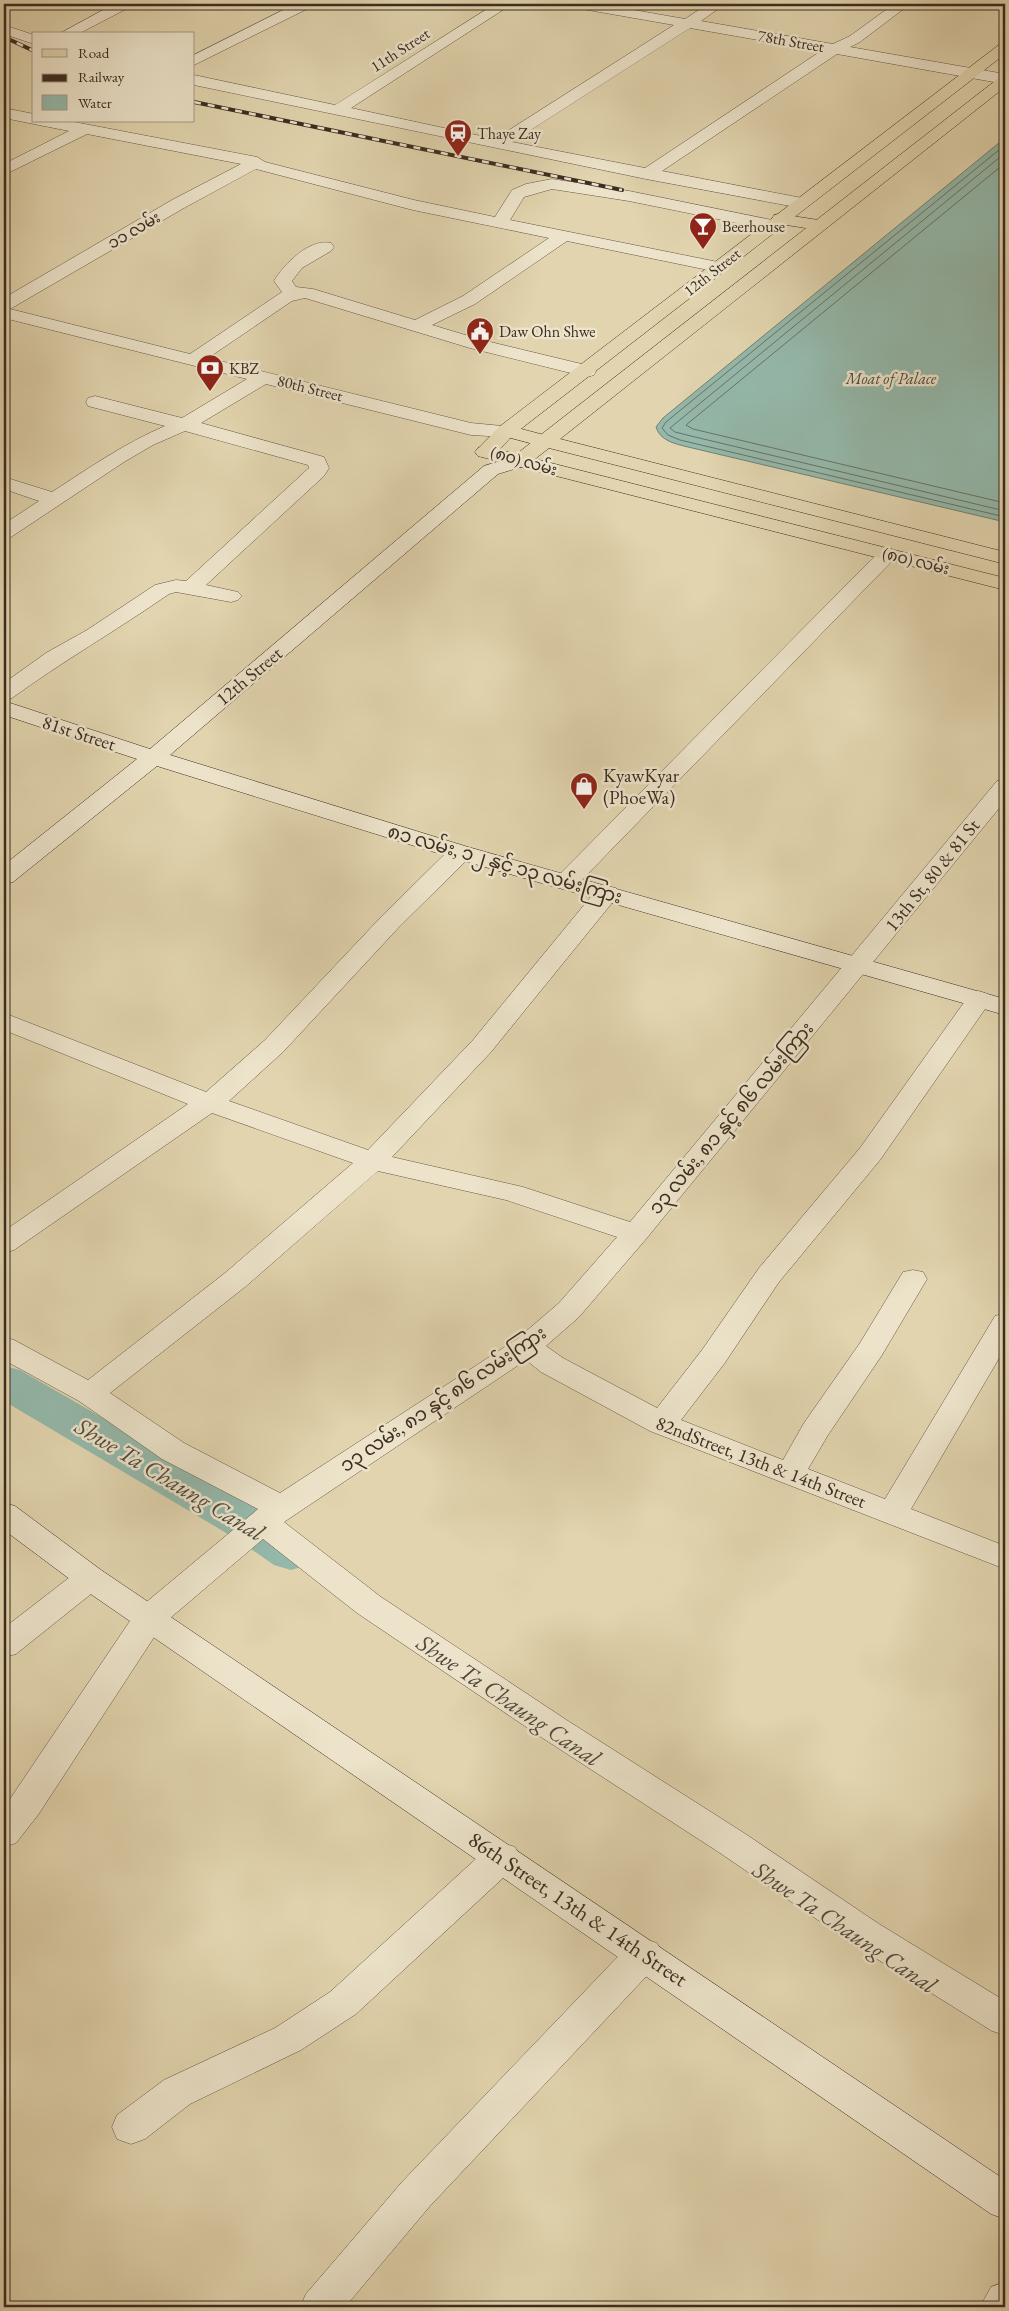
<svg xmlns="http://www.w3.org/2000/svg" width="1009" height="2311" viewBox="0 0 1009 2311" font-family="'EB Garamond','Noto Sans Myanmar',serif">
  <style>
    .water { fill: #94b8aa; stroke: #718073 }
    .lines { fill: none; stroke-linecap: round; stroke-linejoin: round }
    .shore { stroke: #687266; stroke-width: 1 }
    .canal { fill: #94b8aa; fill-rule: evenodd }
    .street-casing { stroke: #655644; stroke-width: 1 }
    .secondary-casing { stroke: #3c2c21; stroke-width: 1 }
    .primary-casing { stroke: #3c2c21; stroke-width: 1 }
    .highway-casing { stroke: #3c2c21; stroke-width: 1 }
    .street { fill: #ece3ca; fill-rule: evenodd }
    .secondary { fill: #ece3ca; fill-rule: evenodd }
    .primary { fill: #e1d4ae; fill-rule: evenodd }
    .highway { fill: #e1d4ae; fill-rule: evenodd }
    .rail-casing { stroke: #3c2c21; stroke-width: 4 }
    .rail { stroke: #ece3ca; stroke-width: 2.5; stroke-dasharray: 7; stroke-linecap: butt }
    .labels { text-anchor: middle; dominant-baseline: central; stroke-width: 5; stroke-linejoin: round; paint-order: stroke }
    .far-street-label { font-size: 16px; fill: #3c2c21; stroke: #ece3ca }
    .far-poi-label { font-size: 16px; fill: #3c2c21; stroke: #ece3ca; text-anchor: start }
    .far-water-label { font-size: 16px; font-style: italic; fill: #4e483c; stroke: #ece3ca }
    .street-label { font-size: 19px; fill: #3c2c21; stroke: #ece3ca }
    .poi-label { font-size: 19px; fill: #3c2c21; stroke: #ece3ca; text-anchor: start }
    .near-street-label { font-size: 22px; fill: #3c2c21; stroke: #ece3ca }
    .near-water-label { font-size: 24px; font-style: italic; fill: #4e483c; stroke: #ece3ca }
  </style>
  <rect width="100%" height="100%" fill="#e1d4ae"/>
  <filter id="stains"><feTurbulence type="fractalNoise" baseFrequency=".004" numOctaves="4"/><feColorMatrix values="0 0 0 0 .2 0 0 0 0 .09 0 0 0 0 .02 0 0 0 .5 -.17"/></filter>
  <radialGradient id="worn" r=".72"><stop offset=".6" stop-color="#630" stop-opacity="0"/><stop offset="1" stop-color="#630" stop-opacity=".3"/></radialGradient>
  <path class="water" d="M 1005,138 L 1005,522 L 688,447 C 676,444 660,441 656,427 L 663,418 Z"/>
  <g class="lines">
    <g class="shore">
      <path d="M 1005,145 L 666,422 L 662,428 L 668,435 L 680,440 L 1005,517"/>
      <path d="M 1005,153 L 670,428 L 675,432 L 691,436 L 1005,511"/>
      <path d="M 1005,163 L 686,425 L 693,429 L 1005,503"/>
    </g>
    <path class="canal" d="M 4,1366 L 20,1370 L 272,1516 L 308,1541 L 315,1553 L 308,1565 L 291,1570 L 274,1565 L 238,1540 L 4,1401 Z"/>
    <g class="street-casing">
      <g id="street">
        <path d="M 114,4 L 132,4 L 130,7 L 78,34 L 59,34 Z"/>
        <path d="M 295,4 L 313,4 L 311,7 L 194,65 L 194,55 Z"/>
        <path d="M 495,4 L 512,4 L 351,108 L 495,139 L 674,25 L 577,8 L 572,7 L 570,4 L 600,4 L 685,19 L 708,4 L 725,4 L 701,21 L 833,44 L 850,36 L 894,4 L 910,4 L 860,42 L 850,47 L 1005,74 L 1005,84 L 837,54 L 662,171 L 807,199 L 809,203 L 807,207 L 801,208 L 646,179 L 194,85 L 194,75 L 335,105 ZM 690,28 L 821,51 L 645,168 L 512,142 Z"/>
        <path d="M 4,25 L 34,35 L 34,44 L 4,34 Z"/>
        <path d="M 4,108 L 34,114 L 34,121 L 69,121 L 257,157 L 265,162 L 414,200 L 495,217 L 512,190 L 526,184 L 552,179 L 629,191 L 772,220 L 778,221 L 780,225 L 778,229 L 772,230 L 629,201 L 552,189 L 524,197 L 510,220 L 718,262 L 724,263 L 727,267 L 724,271 L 718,272 L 567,241 L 475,304 L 432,325 L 482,340 L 594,367 L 596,371 L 594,375 L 587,377 L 470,348 L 305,298 L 292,301 L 208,358 L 471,423 L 513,427 L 516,431 L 513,435 L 506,437 L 471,435 L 266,384 L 201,423 L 324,457 L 329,468 L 324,476 L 206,585 L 238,592 L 242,596 L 238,600 L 231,602 L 176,592 L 169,594 C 117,630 63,661 12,698 L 4,700 L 4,683 L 46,653 L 87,630 L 155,585 L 176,580 L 186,581 L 309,468 L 308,465 L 185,431 L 153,445 L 124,462 L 11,537 L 4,539 L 4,524 L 39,501 L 4,489 L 4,477 L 52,492 C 89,468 125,443 165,426 L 88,406 L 86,402 L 88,398 L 95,396 L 182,418 L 247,379 L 4,318 L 4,298 L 172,200 L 241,164 L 87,134 L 4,175 L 4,164 L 69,131 L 4,118 ZM 256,169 L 413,210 L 549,238 L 463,296 L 415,320 L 313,289 L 296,287 L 292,281 L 302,268 L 331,251 L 334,247 L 331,243 C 310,238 284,264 274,281 L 282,292 L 190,354 L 10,309 L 184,208 Z"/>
        <path d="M 888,548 L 895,550 L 898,554 L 895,558 L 575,887 L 566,889 L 557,887 L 554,882 L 557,877 L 881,550 Z"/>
        <path d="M 1005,779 L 1005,801 L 646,1239 L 579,1317 L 546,1346 L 563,1358 L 657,1408 L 702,1350 L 759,1268 L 860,1148 L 970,994 L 979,991 L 988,994 L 992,999 L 880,1160 L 779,1282 L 724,1364 L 681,1420 L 783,1460 L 804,1423 L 860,1343 L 903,1272 L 913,1270 L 923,1272 L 927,1279 L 882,1355 L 828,1435 L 808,1469 L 885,1499 L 995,1316 L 1005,1313 L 1005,1348 L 911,1509 L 1005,1546 L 1005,1569 L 650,1431 L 541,1372 L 526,1360 L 284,1522 L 381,1597 L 565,1719 L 744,1833 L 879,1924 L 1005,2001 L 1005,2035 L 992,2031 L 853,1944 L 720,1853 L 541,1737 L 357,1613 L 263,1539 L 162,1625 L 38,1815 L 16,1843 L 4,1847 L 4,1808 L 138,1609 L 258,1509 L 162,1459 L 79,1401 L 4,1360 L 4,1337 L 14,1340 L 88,1380 L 225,1273 L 353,1163 L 212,1113 L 14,1250 L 4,1253 L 4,1231 L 188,1104 L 4,1030 L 4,1013 L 206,1092 L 265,1040 L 382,916 L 451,848 L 460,846 L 469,848 L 472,853 L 469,858 L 400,926 L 283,1052 L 229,1101 L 368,1150 L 473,1040 L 598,888 L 607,886 L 616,888 L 619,893 L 616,898 L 491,1052 L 392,1157 L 523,1187 L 630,1222 L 997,781 ZM 378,1171 L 506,1200 L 617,1237 L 559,1303 L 517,1339 L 280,1493 L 184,1443 L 110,1393 L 245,1287 Z"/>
        <path d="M 90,1566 L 101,1570 L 106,1578 L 101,1586 L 16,1654 L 4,1657 L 4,1628 L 79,1570 Z"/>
        <path d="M 502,1843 L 515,1847 L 520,1857 L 515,1867 L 356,2014 L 301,2050 L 190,2104 L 145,2139 L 131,2144 L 117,2139 L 112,2127 L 117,2115 L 164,2080 L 275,2028 L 330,1992 L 489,1847 Z"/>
        <path d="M 644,1939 L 657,1943 L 662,1954 L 657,1965 L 430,2206 L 345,2307 L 300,2307 L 306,2294 L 402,2182 L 631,1943 Z"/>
        <path d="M 1005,2282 L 1005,2307 L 980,2307 L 991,2287 Z"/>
      </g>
    </g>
    <g class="secondary-casing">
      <g id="secondary">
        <path d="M 520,455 L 527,457 L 530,461 L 527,465 L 498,474 L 170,755 L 468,847 L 1005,999 L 1005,1015 L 450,857 L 157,766 L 13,882 L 4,884 L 4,865 L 137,759 L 4,715 L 4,701 L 150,749 L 484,466 Z"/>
        <path d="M 4,1503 L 15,1506 L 101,1570 L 1005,2180 L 1005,2219 L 991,2214 L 79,1586 L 4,1530 Z"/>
      </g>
    </g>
    <g class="primary-casing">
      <g id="primary">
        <path d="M 1005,43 L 1005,54 L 513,435 C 503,445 494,460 478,456 L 475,452 L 499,427 L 1000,44 Z"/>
        <path d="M 1005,75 L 1005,87 L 560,439 L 1005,552 L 1005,564 L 549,448 L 535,459 L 1005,578 L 1005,590 L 513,465 L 510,461 L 513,457 L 538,437 L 1000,77 Z"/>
      </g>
    </g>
    <g class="highway-casing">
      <g id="highway">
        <path d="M 780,214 L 818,220 L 824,221 L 826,225 L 824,229 L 818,230 L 774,223 L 772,219 L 774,215 Z"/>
        <path d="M 506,425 L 552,437 L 555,441 L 552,445 L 545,447 L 499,435 L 496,431 L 499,427 Z"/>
        <path d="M 485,446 L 527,457 L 530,461 L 527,465 L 520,467 L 478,456 L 475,452 L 478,448 Z"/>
      </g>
    </g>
    <use href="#street" class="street"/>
    <use href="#secondary" class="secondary"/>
    <use href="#primary" class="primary"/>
    <use href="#highway" class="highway"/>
    <g class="rail-casing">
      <g id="rail">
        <path d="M 4,37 L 34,51"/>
        <path d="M 194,102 L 622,190"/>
      </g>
    </g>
    <use href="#rail" class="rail"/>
  </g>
  <defs>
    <g id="station-pin" transform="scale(1.4375)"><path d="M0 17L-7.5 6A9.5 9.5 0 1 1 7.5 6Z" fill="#8f2418" stroke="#ece3ca"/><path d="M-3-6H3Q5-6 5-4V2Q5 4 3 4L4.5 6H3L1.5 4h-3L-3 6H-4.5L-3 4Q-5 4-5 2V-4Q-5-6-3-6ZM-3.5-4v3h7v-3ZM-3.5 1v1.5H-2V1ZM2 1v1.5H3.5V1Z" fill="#fff"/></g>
    <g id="bar-pin" transform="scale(1.4375)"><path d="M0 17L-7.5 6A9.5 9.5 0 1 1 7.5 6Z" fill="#8f2418" stroke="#ece3ca"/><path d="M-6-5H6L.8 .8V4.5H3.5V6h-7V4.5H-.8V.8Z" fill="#fff"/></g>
    <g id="civic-pin" transform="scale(1.4375)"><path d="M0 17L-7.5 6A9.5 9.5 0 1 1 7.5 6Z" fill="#8f2418" stroke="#ece3ca"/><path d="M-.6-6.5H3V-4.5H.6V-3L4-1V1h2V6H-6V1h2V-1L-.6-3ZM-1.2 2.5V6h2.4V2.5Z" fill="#fff"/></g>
    <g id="bank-pin" transform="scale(1.4375)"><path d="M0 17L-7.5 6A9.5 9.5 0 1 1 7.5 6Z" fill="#8f2418" stroke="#ece3ca"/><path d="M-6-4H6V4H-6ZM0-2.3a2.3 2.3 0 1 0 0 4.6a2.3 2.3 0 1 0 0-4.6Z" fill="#fff"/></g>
    <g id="shop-pin" transform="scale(1.4375)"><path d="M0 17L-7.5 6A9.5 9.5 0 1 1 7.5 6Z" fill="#8f2418" stroke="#ece3ca"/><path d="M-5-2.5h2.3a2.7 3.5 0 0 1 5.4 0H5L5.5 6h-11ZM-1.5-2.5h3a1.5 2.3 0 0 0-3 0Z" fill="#fff"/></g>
  </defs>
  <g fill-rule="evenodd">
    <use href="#station-pin" x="458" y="133"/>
    <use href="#bar-pin" x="703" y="226"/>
    <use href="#civic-pin" x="480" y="331"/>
    <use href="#bank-pin" x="210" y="368"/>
    <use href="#shop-pin" x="584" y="786"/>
  </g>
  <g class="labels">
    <g class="far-street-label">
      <text transform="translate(791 41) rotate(10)">78th Street</text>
      <text transform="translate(400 50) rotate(-33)">11th Street</text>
      <text transform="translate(134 230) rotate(-30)">၁၁ လမ်း</text>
      <text transform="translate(712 272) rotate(-38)">12th Street</text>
      <text transform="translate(310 388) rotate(14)">80th Street</text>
      <text transform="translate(524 461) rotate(16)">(၈၀) လမ်း</text>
      <text transform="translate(916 561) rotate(14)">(၈၀) လမ်း</text>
    </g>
    <g class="far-poi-label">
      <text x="477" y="133">Thaye Zay</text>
      <text x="722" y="226">Beerhouse</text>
      <text x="499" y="331">Daw Ohn Shwe</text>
      <text x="229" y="368">KBZ</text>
    </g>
    <g class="far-water-label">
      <text x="891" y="378">Moat of Palace</text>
    </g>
    <g class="street-label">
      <text transform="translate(249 676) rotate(-40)">12th Street</text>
      <text transform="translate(79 733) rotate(18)">81st Street</text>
      <text transform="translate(505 864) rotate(16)">၈၁ လမ်း, ၁၂ နှင့် ၁၃ လမ်းကြား</text>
      <text transform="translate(932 875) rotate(-51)">13th St, 80 &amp; 81 St</text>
      <text transform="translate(731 1118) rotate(-50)">၁၃ လမ်း, ၈၁ နှင့် ၈၆ လမ်းကြား</text>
      <text transform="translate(443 1399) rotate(-34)">၁၃ လမ်း, ၈၁ နှင့် ၈၆ လမ်းကြား</text>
      <text transform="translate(761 1462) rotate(21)">82ndStreet, 13th &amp; 14th Street</text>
    </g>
    <g class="poi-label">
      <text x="603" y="775">KyawKyar<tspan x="603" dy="22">(PhoeWa)</tspan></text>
    </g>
    <g class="near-street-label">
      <text transform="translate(578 1909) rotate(34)">86th Street, 13th &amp; 14th Street</text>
    </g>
    <g class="near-water-label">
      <text transform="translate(170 1479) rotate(31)">Shwe Ta Chaung Canal</text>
      <text transform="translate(509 1700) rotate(34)">Shwe Ta Chaung Canal</text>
      <text transform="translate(845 1927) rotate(34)">Shwe Ta Chaung Canal</text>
    </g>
  </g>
  <rect width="1009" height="2311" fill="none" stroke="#e1d4ae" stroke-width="20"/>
  <rect x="5" y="5" width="999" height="2301" fill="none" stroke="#3c2c21" stroke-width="2.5"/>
  <rect x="10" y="10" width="989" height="2291" fill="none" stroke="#3c2c21"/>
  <rect x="32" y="32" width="162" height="90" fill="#ece3ca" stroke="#a69a86"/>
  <rect x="42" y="49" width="25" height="8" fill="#e1d4ae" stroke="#a69a86"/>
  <text x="78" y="58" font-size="15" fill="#3c2c21">Road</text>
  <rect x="42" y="74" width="25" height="8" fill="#3c2c21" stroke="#a69a86"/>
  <text x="78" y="82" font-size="15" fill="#3c2c21">Railway</text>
  <rect x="42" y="95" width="25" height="15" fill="#94b8aa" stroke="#a69a86"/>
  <text x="78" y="108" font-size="15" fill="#3c2c21">Water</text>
  <rect width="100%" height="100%" filter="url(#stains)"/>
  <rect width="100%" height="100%" fill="url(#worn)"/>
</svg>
